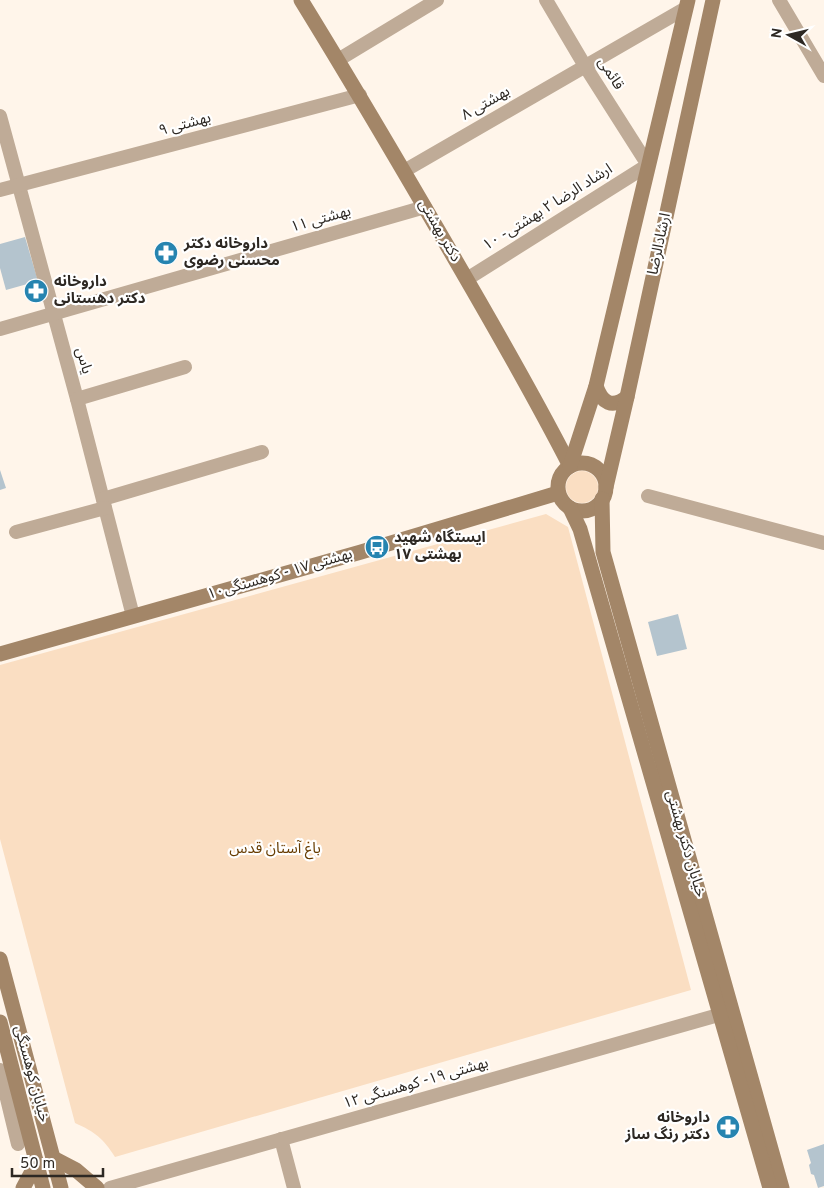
<svg xmlns="http://www.w3.org/2000/svg" width="824" height="1188" viewBox="0 0 824 1188" font-family="Overpass,'Noto Sans Arabic',sans-serif">
  <style>
    .green { fill: #fadec2 }
    .building { fill: #b4c4ce }
    .lines { fill: none; stroke-linecap: round; stroke-linejoin: round }
    .street { stroke: #bfab97; stroke-width: 14 }
    .secondary { stroke: #a38668; stroke-width: 15 }
    .labels { text-anchor: middle; dominant-baseline: central; stroke-width: 4.5; stroke-linejoin: round; paint-order: stroke }
    .street-label { font-size: 15px; fill: #2d2823; stroke: #fff }
    .poi-label { font-size: 15px; font-weight: bold; fill: #2d2823; stroke: #fff; text-anchor: start }
    .park-label { font-size: 15px; fill: #673c00; stroke: #fff }
  </style>
  <rect width="100%" height="100%" fill="#fff5ea"/>
  <g class="green">
    <circle cx="582" cy="487" r="16"/>
    <path d="M 546,514 L 568,527 L 691,990 L 115,1157 C 103,1138 95,1132 75,1123 L 0,839 L 0,665 Z"/>
  </g>
  <g class="building">
    <path d="M 25,237 L 38,281 L 6,290 L 0,268 L 0,244 Z"/>
    <path d="M 0,470 L 6,488 L 0,490 Z"/>
    <path d="M 678,614 L 687,649 L 657,656 L 648,622 Z"/>
    <path d="M 824,1144 L 824,1186 L 818,1188 L 814,1175 L 811,1174 L 809,1165 L 811,1163 L 807,1150 Z"/>
  </g>
  <g class="lines">
    <g class="street">
      <path d="M 779,0 L 824,76"/>
      <path d="M 338,60 L 437,0"/>
      <path d="M 0,116 L 77,399 L 133,616"/>
      <path d="M 404,171 L 686,8"/>
      <path d="M 0,190 L 360,95"/>
      <path d="M 467,279 L 648,165 L 585,66 L 546,0"/>
      <path d="M 0,329 L 425,207"/>
      <path d="M 77,399 L 185,367"/>
      <path d="M 648,496 L 824,543"/>
      <path d="M 103,499 L 262,452"/>
      <path d="M 16,532 L 105,508"/>
      <path d="M 0,1070 L 18,1144"/>
      <path d="M 281,1139 L 294,1188"/>
      <path d="M 110,1188 L 729,1012"/>
    </g>
    <g class="secondary">
      <path d="M 301,0 C 354,86 405,173 456,261 C 495,328 534,396 570,466"/>
      <path d="M 596,386 C 602,403 612,409 627,397"/>
      <circle cx="582" cy="487" r="24"/>
      <path d="M 570,466 L 596,386 L 688,0"/>
      <path d="M 606,487 L 627,397 L 713,0"/>
      <path d="M 602,499 L 603,552 L 782,1188"/>
      <path d="M 570,508 L 580,529 L 770,1188"/>
      <path d="M 0,654 L 361,552 L 558,493"/>
      <path d="M 0,959 L 61,1188"/>
      <path d="M 0,1022 L 43,1188"/>
      <path d="M 53,1158 L 76,1170 L 97,1188"/>
      <path d="M 23,1188 L 37,1162"/>
    </g>
  </g>
  <defs>
    <g id="pharmacy-disc" transform="scale(1.25)"><circle r="9.5" fill="#2684b0" stroke="#fff"/><path d="M-2-6h4v4h4v4h-4v4h-4v-4h-4v-4h4Z" fill="#fff"/></g>
    <g id="bus-disc" transform="scale(1.25)"><circle r="9.5" fill="#2684b0" stroke="#fff"/><path d="M-5-6H5V4H4V6H2V4H-2V6H-4V4H-5ZM-3.5-4V0h7V-4ZM-3.5 1.2v1.5H-2V1.2ZM2 1.2v1.5H3.5V1.2Z" fill="#fff"/></g>
  </defs>
  <g fill-rule="evenodd">
    <use href="#pharmacy-disc" x="166" y="253"/>
    <use href="#pharmacy-disc" x="36" y="291"/>
    <use href="#bus-disc" x="377" y="547"/>
    <use href="#pharmacy-disc" x="728" y="1127"/>
  </g>
  <g class="labels">
    <g class="street-label">
      <text transform="translate(610 74) rotate(58)">قائمی</text>
      <text transform="translate(486 104) rotate(-30)">بهشتی ۸</text>
      <text transform="translate(185 125) rotate(-15)">بهشتی ۹</text>
      <text transform="translate(548 208) rotate(-32)">ارشاد الرضا ۲ بهشتی- ۱۰</text>
      <text transform="translate(321 220) rotate(-16)">بهشتی ۱۱</text>
      <text transform="translate(439 231) rotate(60)">دکتر بهشتی</text>
      <text transform="translate(660 244) rotate(-78)">ارشادالرضا</text>
      <text transform="translate(83 361) rotate(74)">یاس</text>
      <text transform="translate(280 575) rotate(-16)">بهشتی ۱۷ - کوهسنگی۱۰</text>
      <text transform="translate(685 844) rotate(74)">خیابان دکتر بهشتی</text>
      <text transform="translate(31 1074) rotate(75)">خیابان کوهسنگی</text>
      <text transform="translate(416 1084) rotate(-16)">بهشتی ۱۹- کوهسنگی ۱۲</text>
    </g>
    <g class="poi-label">
      <text x="184" y="244">داروخانه دکتر<tspan x="184" dy="17">محسنی رضوی</tspan></text>
      <text x="54" y="282">داروخانه<tspan x="54" dy="17">دکتر دهستانی</tspan></text>
      <text x="394" y="538">ایستگاه شهید<tspan x="394" dy="17">بهشتی ۱۷</tspan></text>
      <text x="710" y="1118" text-anchor="end">داروخانه<tspan x="710" dy="17">دکتر رنگ ساز</tspan></text>
    </g>
    <g class="park-label">
      <text x="275" y="849">باغ آستان قدس</text>
    </g>
  </g>
  <g transform="translate(789 35) rotate(278)" stroke="#ffffff" stroke-width="4" paint-order="stroke">
  <path d="M0-4L9 19L0 12L-9 19Z" fill="#2d2823"/>
  <text y="-8" font-size="14" font-weight="bold" text-anchor="middle" fill="#2d2823">N</text>
  </g>
  <path d="M12 1168v8h91v-8" fill="none" stroke="#2d2823" stroke-width="2.5"/>
  <text x="20" y="1168" font-size="15" fill="#2d2823" stroke="#ffffff" stroke-width="4" paint-order="stroke">50 m</text>
</svg>
